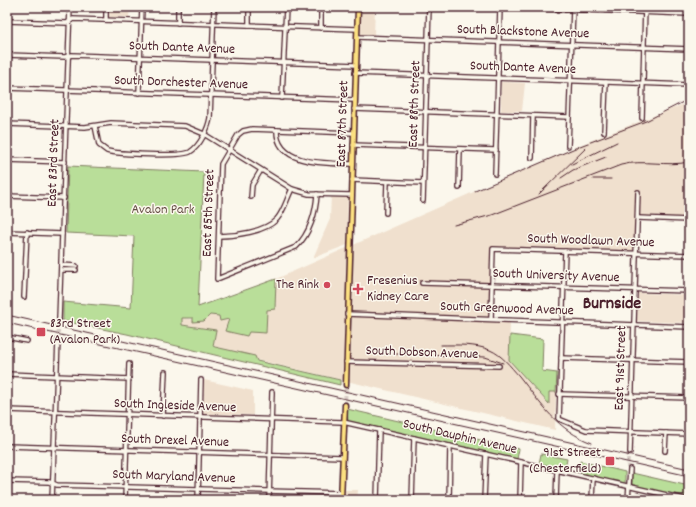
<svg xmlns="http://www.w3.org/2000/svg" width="696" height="507" viewBox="0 0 696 507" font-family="Dekko,sans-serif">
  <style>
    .built { fill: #f0e0ce }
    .green { fill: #b9de99; stroke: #827e62 }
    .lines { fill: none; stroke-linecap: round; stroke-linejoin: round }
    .minor-tunnel { stroke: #d8ccc5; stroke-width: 3.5; stroke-dasharray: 3.5 2; stroke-linecap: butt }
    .major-tunnel { stroke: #d8ccc5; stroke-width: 4; stroke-dasharray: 4 2; stroke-linecap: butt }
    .minor-casing { stroke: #4a1f2b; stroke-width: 6 }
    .major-casing { stroke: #4a1f2b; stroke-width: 7 }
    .minor { stroke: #fbf7ec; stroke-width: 3.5 }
    .major { stroke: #fce080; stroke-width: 4 }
    .rail { stroke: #4a1f2b; stroke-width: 1 }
    .poi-dot { fill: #d1495b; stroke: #fbf7ec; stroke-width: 1.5 }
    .labels { text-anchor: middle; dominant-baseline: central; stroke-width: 3; stroke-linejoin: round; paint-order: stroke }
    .street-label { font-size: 14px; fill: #4a1f2b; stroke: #fbf7ec }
    .park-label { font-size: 14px; fill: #664f46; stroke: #fbf7ec }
    .poi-label { font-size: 14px; fill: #4a1f2b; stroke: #fbf7ec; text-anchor: start }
    .district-label { font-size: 18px; font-weight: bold; fill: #4a1f2b; stroke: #fbf7ec }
  </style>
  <rect width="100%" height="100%" fill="#fbf7ec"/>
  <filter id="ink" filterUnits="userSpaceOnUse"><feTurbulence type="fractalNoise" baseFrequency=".025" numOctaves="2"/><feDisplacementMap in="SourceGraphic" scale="8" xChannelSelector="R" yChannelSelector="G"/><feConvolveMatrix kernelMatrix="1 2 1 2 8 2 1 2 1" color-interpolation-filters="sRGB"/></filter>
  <g filter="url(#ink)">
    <g class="built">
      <path d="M 110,7 L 130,7 L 129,17 L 109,17 Z"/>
      <path d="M 360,7 L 375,7 L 374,35 L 359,34 Z"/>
      <path d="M 501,82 L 525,83 L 522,111 L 501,111 Z"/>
      <path d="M 689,102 L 689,218 L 636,216 L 635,251 L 493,248 L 492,321 L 510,322 L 509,360 L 548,404 L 549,392 L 556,392 L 555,430 L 257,360 L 255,358 L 213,346 L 216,330 L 182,325 L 182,318 L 204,321 L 210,315 L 219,316 L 222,321 L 225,318 L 229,319 L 225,329 L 249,332 L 267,309 L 275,309 L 276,279 L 585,143 Z"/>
      <path d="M 331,195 L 348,195 L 347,245 L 313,258 L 330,219 Z"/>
      <path d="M 638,293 L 689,295 L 689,323 L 637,321 Z"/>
      <path d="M 204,380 L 253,391 L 253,415 L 203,414 Z"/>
      <path d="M 343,490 L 358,490 L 357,500 L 343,500 Z"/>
    </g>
    <g class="green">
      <path d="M 68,166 L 204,172 L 198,307 L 276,279 L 275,309 L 267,310 L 266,333 L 249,332 L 247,336 L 225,331 L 229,319 L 220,321 L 219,316 L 210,315 L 204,321 L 193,322 L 193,318 L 182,318 L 182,325 L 216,330 L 213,346 L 215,347 L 255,356 L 257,361 L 340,380 L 340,385 L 127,334 L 63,321 L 63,302 L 131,308 L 134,236 L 66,233 Z"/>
      <path d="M 510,335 L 543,339 L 542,371 L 557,373 L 556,392 L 549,392 L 549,404 L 509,360 Z"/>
      <path d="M 347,409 L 519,449 L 517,459 L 348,421 Z"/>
      <path d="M 541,454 L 567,459 L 565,470 L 539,464 Z"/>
      <path d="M 580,461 L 625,472 L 625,484 L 577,473 Z"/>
      <path d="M 632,473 L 689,486 L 689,499 L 632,486 Z"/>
    </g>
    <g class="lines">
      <g class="minor-tunnel">
        <path d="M 58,340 L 59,319"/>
        <path d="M 628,468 L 628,452"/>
      </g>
      <path class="major-tunnel" d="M 345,405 L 346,385"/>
      <g class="minor-casing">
        <g id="minor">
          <path d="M 504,7 L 689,14"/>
          <path d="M 106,20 L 106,7"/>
          <path d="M 7,21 L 67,23 L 73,19 L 357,29"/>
          <path d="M 178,23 L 178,7"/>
          <path d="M 249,25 L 249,7"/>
          <path d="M 321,28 L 321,7"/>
          <path d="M 357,37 L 689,49"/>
          <path d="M 7,55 L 65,57 L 72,55 L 356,65"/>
          <path d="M 355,73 L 689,85"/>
          <path d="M 7,88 L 354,100"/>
          <path d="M 139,93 L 142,7"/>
          <path d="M 282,98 L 286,7"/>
          <path d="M 354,109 L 569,117"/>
          <path d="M 642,118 L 645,7"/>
          <path d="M 7,124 L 85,127 L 111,123 L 185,126 L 204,134 L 292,189 L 309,194 L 351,195"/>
          <path d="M 95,126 L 99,145 L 107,151 C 118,154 181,157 190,152 C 200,146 208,129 210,118 L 214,7"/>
          <path d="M 277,130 C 276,166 328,163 352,164"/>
          <path d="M 604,132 L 606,82"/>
          <path d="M 353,145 L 496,150"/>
          <path d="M 568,146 L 573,8"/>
          <path d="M 532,158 L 533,116"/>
          <path d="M 7,160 L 65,162"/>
          <path d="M 495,174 L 500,7"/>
          <path d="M 352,180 L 423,183"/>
          <path d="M 459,188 L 460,149"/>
          <path d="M 317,194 C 316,212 310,234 296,247 L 217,279 L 221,164 L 238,135 L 243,131 L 252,129 L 353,133"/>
          <path d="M 7,196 L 64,198"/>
          <path d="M 251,197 L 252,185 L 261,170"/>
          <path d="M 423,201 L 429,7"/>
          <path d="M 386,213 L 387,182"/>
          <path d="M 638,218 L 689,220"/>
          <path d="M 7,232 L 62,234"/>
          <path d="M 219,236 C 235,236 265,232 277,219 C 284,211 287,198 292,189"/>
          <path d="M 565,251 L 559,419 L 586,430 L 689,434"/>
          <path d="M 61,265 L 76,266"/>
          <path d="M 61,270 L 76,270"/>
          <path d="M 422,283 L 689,291"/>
          <path d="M 24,297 L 27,232"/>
          <path d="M 347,314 L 689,327"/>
          <path d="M 59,319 L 70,7"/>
          <path d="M 491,319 L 493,249 L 689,255"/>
          <path d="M 7,337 L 27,341"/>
          <path d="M 561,358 L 689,362"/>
          <path d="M 346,362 L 499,366"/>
          <path d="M 7,374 L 129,379"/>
          <path d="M 559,394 L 689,398"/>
          <path d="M 7,410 L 343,422 L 689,500"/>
          <path d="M 163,416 L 165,372"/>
          <path d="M 7,446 L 342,457"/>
          <path d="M 665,451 L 666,433"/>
          <path d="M 630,452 L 638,192"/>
          <path d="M 7,481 L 49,482 L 57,485 L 341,493"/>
          <path d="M 52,500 L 58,340"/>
          <path d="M 125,500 L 129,364"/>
          <path d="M 198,500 L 201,380"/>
          <path d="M 269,500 L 272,392"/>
          <path d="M 377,500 L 379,430"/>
          <path d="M 412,500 L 414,438"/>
          <path d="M 449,500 L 450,446"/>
          <path d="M 484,500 L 486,454"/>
          <path d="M 520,500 L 521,462"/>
          <path d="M 556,500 L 557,470"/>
          <path d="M 592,500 L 593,478"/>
          <path d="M 628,500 L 630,469"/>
        </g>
      </g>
      <g class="major-casing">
        <g id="major">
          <path d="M 346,385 L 358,7"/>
          <path d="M 341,500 L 345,405"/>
        </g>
      </g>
      <use href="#minor" class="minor"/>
      <use href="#major" class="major"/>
      <g class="rail">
        <path d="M 572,164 L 617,142"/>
        <path d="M 561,178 L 573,170 L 606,157"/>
        <path d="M 593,179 L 611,179"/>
        <path d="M 475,191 L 580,146 L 646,121 L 689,99"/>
        <path d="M 539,194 L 587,147"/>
        <path d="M 454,225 L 492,215 L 621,165 C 643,159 667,167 689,162"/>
        <path d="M 7,315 L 689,469"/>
        <path d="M 7,323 L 689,476"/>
        <path d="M 441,345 C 457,345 475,344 490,350 C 502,355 510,366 519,376 C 541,404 557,430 592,443"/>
        <path d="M 396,354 L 485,357 L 503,363"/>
      </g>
    </g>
  </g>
  <g class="poi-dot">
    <circle cx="327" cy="285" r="4"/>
    <path d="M356 283h4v4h4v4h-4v4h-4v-4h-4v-4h4z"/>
    <rect x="36" y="327" width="10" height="10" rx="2"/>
    <rect x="605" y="456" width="10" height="10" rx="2"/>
  </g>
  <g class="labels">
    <g class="street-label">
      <text transform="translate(523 32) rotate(2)">South Blackstone Avenue</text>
      <text transform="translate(182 48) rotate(2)">South Dante Avenue</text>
      <text transform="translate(523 68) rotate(2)">South Dante Avenue</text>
      <text transform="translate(181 83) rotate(2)">South Dorchester Avenue</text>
      <text transform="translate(415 104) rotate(-88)">East 88th Street</text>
      <text transform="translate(343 124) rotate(-88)">East 87th Street</text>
      <text transform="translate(54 163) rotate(-88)">East 83rd Street</text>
      <text transform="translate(209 213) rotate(-88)">East 85th Street</text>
      <text transform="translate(591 241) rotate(2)">South Woodlawn Avenue</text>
      <text transform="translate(556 276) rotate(2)">South University Avenue</text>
      <text transform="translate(507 309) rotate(2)">South Greenwood Avenue</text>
      <text transform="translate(422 353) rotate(2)">South Dobson Avenue</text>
      <text transform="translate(621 368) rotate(-88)">East 91st Street</text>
      <text transform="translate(175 406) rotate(2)">South Ingleside Avenue</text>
      <text transform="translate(460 437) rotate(13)">South Dauphin Avenue</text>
      <text transform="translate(175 441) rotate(2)">South Drexel Avenue</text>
      <text transform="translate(174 477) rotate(2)">South Maryland Avenue</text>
    </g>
    <g class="park-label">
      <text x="163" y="210">Avalon Park</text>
    </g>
    <g class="poi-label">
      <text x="367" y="281">Fresenius<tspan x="367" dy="16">Kidney Care</tspan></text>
      <text x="319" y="285" text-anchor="end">The Rink</text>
      <text x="50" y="324">83rd Street<tspan x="50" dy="16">(Avalon Park)</tspan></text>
      <text x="601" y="453" text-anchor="end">91st Street<tspan x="601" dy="16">(Chesterfield)</tspan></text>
    </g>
    <g class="district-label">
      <text x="612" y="304">Burnside</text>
    </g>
  </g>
  <rect width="696" height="507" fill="none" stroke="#fbf7ec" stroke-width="24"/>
  <rect x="12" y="12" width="672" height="483" fill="none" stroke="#4a1f2b" stroke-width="1.5" filter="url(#ink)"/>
</svg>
